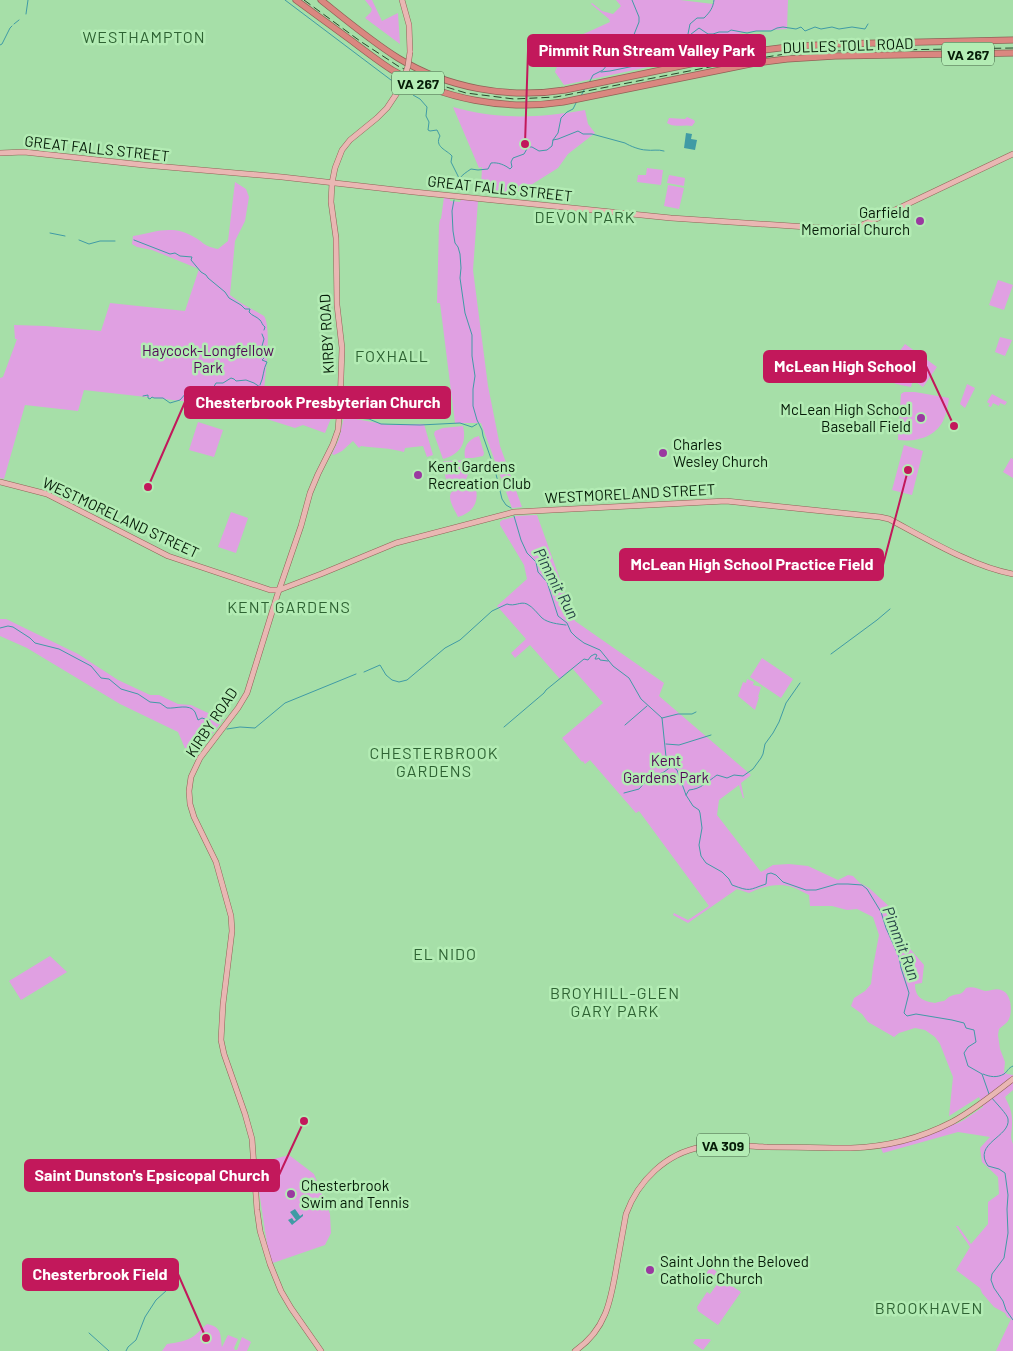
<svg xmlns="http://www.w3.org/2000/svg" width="1013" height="1351" viewBox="0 0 1013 1351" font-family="Barlow,sans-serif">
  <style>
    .green { fill: #e0a0e2 }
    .water { fill: #409ba5 }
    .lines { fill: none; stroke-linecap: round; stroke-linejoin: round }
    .stream { stroke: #409ba5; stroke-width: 1 }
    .major-casing { stroke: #906256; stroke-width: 6 }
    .highway-casing { stroke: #906256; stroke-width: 7 }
    .major { stroke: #e9b7b3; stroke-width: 5 }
    .highway { stroke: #da8780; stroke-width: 5.5 }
    .rail { stroke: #28452a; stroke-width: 1; stroke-dasharray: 8 4; stroke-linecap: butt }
    .major-bridge-casing { stroke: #906256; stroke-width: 6; stroke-linecap: butt }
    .major-bridge { stroke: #e9b7b3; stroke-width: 5 }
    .poi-dot { fill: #9a39a0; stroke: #b3ecb4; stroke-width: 2 }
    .labels { text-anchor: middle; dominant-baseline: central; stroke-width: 5; stroke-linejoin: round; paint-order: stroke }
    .shield { fill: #b3ecb4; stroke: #3a5a3c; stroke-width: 1 }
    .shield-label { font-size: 14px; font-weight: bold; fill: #061c08 }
    .street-label { font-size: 15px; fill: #061c08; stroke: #b3ecb4 }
    .poi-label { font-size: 15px; fill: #061c08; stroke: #b3ecb4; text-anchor: start }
    .park-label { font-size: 15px; fill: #530858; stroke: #b3ecb4 }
    .neighbourhood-label { font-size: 16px; letter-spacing: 1px; fill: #2e6333; stroke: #b3ecb4 }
    .water-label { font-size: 16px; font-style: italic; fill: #274347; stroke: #b3ecb4 }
    .leader { fill: none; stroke: #c2185b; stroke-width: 2 }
    .callout-dot { fill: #c2185b; stroke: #b3ecb4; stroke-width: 2 }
    .callout { fill: #c2185b; stroke: #c2185b; stroke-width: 2 }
    .callout-label { font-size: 16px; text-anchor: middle; font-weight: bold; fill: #fff }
  </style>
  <rect width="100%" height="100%" fill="#a6dfa8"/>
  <g class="green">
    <path d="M 365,0 L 372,0 L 382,21 L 398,13 L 400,44 L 365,18 L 371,12 L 372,9 Z"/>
    <path d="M 616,0 L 680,0 L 713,4 L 713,0 L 788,0 L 787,29 L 743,32 L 667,63 L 564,85 L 555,72 L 559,61 L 544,57 L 546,54 L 559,60 L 568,41 L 610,22 L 609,19 L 591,4 L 592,3 L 602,11 L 613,14 L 621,6 Z"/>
    <path d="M 453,107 C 500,120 537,118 585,110 L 588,124 L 595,133 L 568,154 L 558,168 L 515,195 L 483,192 L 481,188 L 482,167 L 479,168 Z"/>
    <path d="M 687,117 L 694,120 L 695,122 L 692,126 C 684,124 674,128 667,123 L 669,118 L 685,119 Z"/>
    <path d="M 647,168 L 663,170 L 661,185 L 637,182 L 638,175 L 646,175 Z"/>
    <path d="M 669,175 L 685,178 L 684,186 L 667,183 Z"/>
    <path d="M 235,182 L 246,189 L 249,197 L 245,221 L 235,241 L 230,295 L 241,303 L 264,316 C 272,328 265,376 264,392 L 313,399 L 320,408 L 334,411 L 325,433 L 303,425 L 295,428 L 226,406 L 84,390 L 78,411 L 25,405 L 4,479 L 0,478 L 0,378 L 3,377 L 17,339 L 15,339 L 14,325 L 45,326 L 101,331 L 110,303 L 185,311 L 199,269 L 152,250 L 137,247 L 132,244 L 133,236 C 155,232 173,224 194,237 C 205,243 203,246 218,249 L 228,241 Z"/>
    <path d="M 668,185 L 684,188 L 679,209 L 664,206 Z"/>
    <path d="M 444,197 L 450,198 L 450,201 L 460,202 L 461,199 L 478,201 L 473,270 L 488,386 L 500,446 L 522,507 L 512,508 L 481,423 L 455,423 L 440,303 L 437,303 L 439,225 L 440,219 L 441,219 Z"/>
    <path d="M 998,280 L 1013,285 L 1004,310 L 989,305 Z"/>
    <path d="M 1000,337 L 1012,340 L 1005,356 L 995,352 Z"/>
    <path d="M 905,344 L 937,367 L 923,387 L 913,380 L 911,387 C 901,385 890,384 884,376 L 890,364 Z"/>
    <path d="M 967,384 L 975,388 L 965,408 L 960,404 Z"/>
    <path d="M 904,392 L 915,392 L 949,398 C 948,406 946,414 943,421 C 934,438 915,442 898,440 L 901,394 Z"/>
    <path d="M 992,394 L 1007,402 L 1005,405 L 1000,403 L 999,406 L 993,403 L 991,407 L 988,406 L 990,404 L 987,402 Z"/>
    <path d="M 344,417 L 389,425 L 424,424 L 433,455 L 427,457 L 423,446 L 405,448 L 404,452 C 391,448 375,448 361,446 L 359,448 L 353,441 L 342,451 L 334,455 L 332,454 L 339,439 Z"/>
    <path d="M 198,422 L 223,430 L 214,457 L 189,450 Z"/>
    <path d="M 463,426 C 467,444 460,454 443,459 L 434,434 L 435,431 L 443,428 Z"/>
    <path d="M 479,436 L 484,453 L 483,456 L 473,458 L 465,458 C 463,447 468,439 479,436 Z"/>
    <path d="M 904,445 L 923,451 L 912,495 L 892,490 Z"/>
    <path d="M 1011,458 L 1013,459 L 1013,478 L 1003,472 Z"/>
    <path d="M 471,460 C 468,478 467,484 449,490 L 442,464 L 444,461 Z"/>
    <path d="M 459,489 L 476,489 C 479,503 472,513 458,517 C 456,512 447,499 451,493 C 452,491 457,490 459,489 Z"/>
    <path d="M 231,512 L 248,518 L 236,553 L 218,547 Z"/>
    <path d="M 537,515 L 575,621 L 664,683 L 659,696 L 751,775 L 741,783 L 744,798 L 743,798 L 739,785 L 719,800 L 717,815 L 761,872 L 773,865 L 789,864 L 808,866 L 838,880 L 848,875 L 853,876 L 860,883 L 869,888 L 892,909 L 897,918 L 900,932 L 906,944 L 924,965 L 922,983 L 915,984 C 915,998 923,1001 935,1003 C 938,1002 941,1001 944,1001 C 946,1000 948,997 951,996 C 959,993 961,996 966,988 C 973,986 978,989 985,991 C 991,991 996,988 1001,990 C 1012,993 1013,1013 1008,1021 C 1006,1024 1002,1026 999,1029 L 998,1035 L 1000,1049 L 1005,1062 L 1004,1072 L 1007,1074 L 1013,1075 L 1013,1090 L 1005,1097 C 1009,1105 1012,1111 1012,1120 C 1013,1129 1009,1136 1013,1144 L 1013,1351 L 996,1351 L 1011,1319 L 1007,1317 L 1005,1313 L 994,1307 L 982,1293 L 980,1288 L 956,1270 L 970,1247 L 956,1226 L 958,1226 L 971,1244 L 988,1224 L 988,1202 L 999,1194 L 998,1177 L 982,1162 L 980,1148 L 990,1137 L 958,1132 L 883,1153 L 881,1148 C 907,1143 931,1136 955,1123 L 956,1124 L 964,1120 L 983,1107 L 979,1097 L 949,1116 L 953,1077 L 940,1044 L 935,1037 L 925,1030 L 915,1028 L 899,1033 L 894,1037 L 868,1022 L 862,1014 L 851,1006 L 854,998 L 865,991 L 871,984 L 873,967 L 879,935 L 873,917 L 857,909 L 847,910 L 832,906 L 810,906 L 809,895 C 805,893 801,891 797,889 C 782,881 763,886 749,893 L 737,889 L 688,923 L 673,915 L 674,913 L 688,920 L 709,906 L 639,811 L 636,813 L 590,760 L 585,764 L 583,761 L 582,762 L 562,738 L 603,703 L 572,668 L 560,679 L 530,645 L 515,658 L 511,653 L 526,639 L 497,606 L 527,579 L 524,565 L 500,525 L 500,522 L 502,520 L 515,517 L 514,516 Z"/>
    <path d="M 0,619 L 6,619 L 78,654 L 118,680 L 150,695 L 159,695 L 178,704 L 191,705 L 223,720 L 197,753 L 187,753 L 178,732 L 120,704 L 27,648 L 0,636 Z"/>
    <path d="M 762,658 L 793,679 L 781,698 L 750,677 Z"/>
    <path d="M 747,679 L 754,682 L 753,685 L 761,687 L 758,697 L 759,697 L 755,710 L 738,696 L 743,682 L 746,683 Z"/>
    <path d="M 50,956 L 67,972 L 21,1000 L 9,981 Z"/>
    <path d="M 289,1155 L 314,1174 L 330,1214 L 331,1233 L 325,1245 L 270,1264 L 255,1164 Z"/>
    <path d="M 711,1267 L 717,1272 L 708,1283 L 706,1281 L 704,1284 L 700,1281 Z"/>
    <path d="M 721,1279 L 741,1292 L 718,1325 L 698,1311 L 697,1307 L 707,1292 L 710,1294 Z"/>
    <path d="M 207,1324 C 223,1327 220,1336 222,1347 L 228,1335 L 238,1339 L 234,1348 L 235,1350 L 237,1350 L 242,1337 L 251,1342 L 247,1351 L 162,1351 L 167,1344 C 176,1343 187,1341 194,1336 C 199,1332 202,1328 207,1324 Z"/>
    <path d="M 696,1339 L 709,1339 L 711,1340 L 703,1350 L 693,1343 Z"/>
  </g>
  <g class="water">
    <path d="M 686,133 L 692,134 L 691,139 L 697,140 L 695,150 L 684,148 Z"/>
    <path d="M 295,1209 L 300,1216 L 303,1214 L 303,1216 L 292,1225 L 288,1220 L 292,1218 L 294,1221 L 296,1220 L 290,1212 Z"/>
  </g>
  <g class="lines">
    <g class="stream">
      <path d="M 285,0 L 391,80"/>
      <path d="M 26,14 L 28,0"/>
      <path d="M 14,24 L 19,20"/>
      <path d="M 688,34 L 690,24 L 697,18 L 704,18 C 710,12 713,8 714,0"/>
      <path d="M 0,45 L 2,44 L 10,28 L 12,26"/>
      <path d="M 601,72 L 610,71 L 678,57 L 680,54 L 682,41 L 699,28 L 708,34 L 713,34 L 719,32 L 728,32 L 731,30 L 747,33 L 756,31 L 771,31 L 777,28 L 783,27 L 796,29 L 801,27 L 805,31 L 815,27 L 821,29 L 832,27 L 839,29 L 852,27 L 865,29 L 868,24"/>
      <path d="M 589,83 L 593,75 L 603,70 L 607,65 L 611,54 L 631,42 L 639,22 L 639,17 L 632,0"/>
      <path d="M 410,89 L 413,95 L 420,99 L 427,107 L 426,116 L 429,122 L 428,130 L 430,131 L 437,130 L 440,136 C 434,147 447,150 452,156 L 451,162 L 459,178"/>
      <path d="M 581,96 L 585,88"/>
      <path d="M 553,140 L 558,139 L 578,131 L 583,134 L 592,134 L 625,143 C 630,146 640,150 646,150 C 652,151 658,149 664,151"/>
      <path d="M 455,191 C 456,179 462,175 471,169 L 478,170 L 488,169 L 491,163 C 498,162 505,165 510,169 L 512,167 L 511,162 L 513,158 L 524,154 L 528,147 L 532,147 L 539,151 L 547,150 L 552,146 L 553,140 L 558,133 L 561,118 L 567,112 L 573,109 L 577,101"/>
      <path d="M 454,200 L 452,211 L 453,231 L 455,243 L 458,247 L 460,254 L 461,268 L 460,278 L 465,313 L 472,335 L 472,356 L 475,376 L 473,389 L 473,406 L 477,420 L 482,430 L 483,436 L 495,470 L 502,499 L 506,505 L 511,508"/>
      <path d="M 50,233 L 65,236"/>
      <path d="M 79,240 L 89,244 L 100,241 L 115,241"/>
      <path d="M 134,240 L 170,254 L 175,253 L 180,256 L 192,257 L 191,260 L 201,272 L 206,275 L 208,278 L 225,292 L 229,298 L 241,305 L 245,309 L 250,309 L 249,312 C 252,316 256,316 260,320 C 262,322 262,325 265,327 L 264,330"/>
      <path d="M 260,385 C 264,377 263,369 267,362 L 262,360 L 266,356 L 267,347 L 266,346 L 262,348 L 262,346 L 264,339 L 262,334"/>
      <path d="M 143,396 L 148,395 L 148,398 L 150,399 L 152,397 L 154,398 L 163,398 L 170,403 L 180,400 L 187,392 L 192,393 L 198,388 L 208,390 L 212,390 L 216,383 L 223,383 L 231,378 L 234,379 L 236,381 L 246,380 L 254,383 L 269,393 L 309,402 L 320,412 L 333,416"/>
      <path d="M 345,417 L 369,419 L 381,424 L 420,425 L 460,423 L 472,427 L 477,424"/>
      <path d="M 514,516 L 521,540 L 527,553 L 536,562 L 538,572 L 547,582 L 558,616 L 567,623 L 571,632 L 576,637 L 584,643 L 600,650 L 613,666 L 629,678 L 641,699 L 662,718 L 666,757 L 672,766 L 677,770 L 686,795 L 693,806 L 699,810 L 700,813 L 702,828 L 699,845 L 701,856 L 706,863 L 722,872 L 729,879 L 732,885 C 751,892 748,890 766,884 L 767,874 L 771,873 L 776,875 L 783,882 L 806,890 L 816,890 L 837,884 L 848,884 L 862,885 L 867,889 L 881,912 L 886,928 L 899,957 L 901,968 L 909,993 L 904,1013 L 907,1016 L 916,1014 L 952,1020 L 964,1023 L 966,1028 L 974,1030 L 976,1042 L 968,1047 L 964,1053 L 968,1066 L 982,1074 L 989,1094"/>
      <path d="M 0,628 L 8,626 L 13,627 L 30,638 L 35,643 L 59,649 L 91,666 L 101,678 L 109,679 L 121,689 L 138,694 L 150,702 L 160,703 L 167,708 C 175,709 190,703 195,712 C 196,715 197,717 198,720 L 202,718 L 208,720 L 213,718 L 217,723"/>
      <path d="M 831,654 L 877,620 L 890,609"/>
      <path d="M 364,672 L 380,665 L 386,675 L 392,680 L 399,682 L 407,680 L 445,648 L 460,640 L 492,611 L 507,604 C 515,607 520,601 527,604 C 533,607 537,613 542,618 C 548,623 558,624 566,625"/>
      <path d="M 662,718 L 678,714 L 692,714 L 696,712"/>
      <path d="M 625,725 L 647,706"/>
      <path d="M 504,727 L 544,693 L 546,690 L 584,659 L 588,660 L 591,656 L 595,654 L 597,655 L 595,659 L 597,659 L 599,658 L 600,660 L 608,661"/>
      <path d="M 227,729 L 240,727 L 255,728 L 285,703 L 356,674"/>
      <path d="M 666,744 L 679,745 L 711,735"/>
      <path d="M 624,793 L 639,789 L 648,779 L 664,772 L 672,766"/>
      <path d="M 686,795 L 689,790 C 701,789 707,782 717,775 L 727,778 L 734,775 L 743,776 L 753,769 L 761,758 L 763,754 L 765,744 L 773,733 L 779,722 L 786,703 L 800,683"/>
      <path d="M 983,1074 C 990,1077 997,1078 1004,1074 C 1008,1071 1008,1068 1013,1066"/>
      <path d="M 991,1097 C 995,1102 1008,1115 1008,1119 C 1011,1137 972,1143 988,1166 L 999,1169 L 1005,1173 L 1008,1195 L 1007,1209 L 1008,1233 L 1004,1258 L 992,1274 L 991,1280 L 994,1288 L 1003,1301 L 1006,1310 L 1013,1320"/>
      <path d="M 89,1333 L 109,1351"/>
      <path d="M 126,1351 L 128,1347 L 136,1340 L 145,1317 L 156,1300 L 167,1290"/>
    </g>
    <g class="major-casing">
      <g id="major">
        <path d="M 402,0 L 409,25 L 410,52"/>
        <path d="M 0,153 L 24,152 L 144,165 L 282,177 L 414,192 L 671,218 L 837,229 L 857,227 L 876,219 L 1013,154"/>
        <path d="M 0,482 L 47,494 L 168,556 L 270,590 L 279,590 L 321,574 L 396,543 L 514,512 L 726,501 L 880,517 L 889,519 C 925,538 973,567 1013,574"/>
        <path d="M 321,1351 L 291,1308 L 281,1291 L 270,1264 L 260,1231 L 257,1210 L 252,1139 L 245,1114 L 224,1054 L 221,1040 L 223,1004 L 232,931 L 231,916 L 216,862 L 194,817 L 190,804 L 189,791 L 191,777 L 200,758 L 238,708 L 247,693 L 277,596 L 301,526 L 310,493 L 318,474 L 333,444 L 338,430 L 340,405 L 342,348 L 337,305 L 336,238 L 331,202 L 332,183 L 335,168 L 342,150 L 350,140 L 377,118 L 387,108 L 401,87"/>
        <path d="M 575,1351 C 607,1329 611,1299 617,1264 C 620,1247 623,1231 626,1214 C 638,1181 666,1153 702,1147 C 724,1143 746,1146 767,1147 C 795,1147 823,1148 851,1148 C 886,1147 921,1138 952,1122 C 974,1110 994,1094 1013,1079"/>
      </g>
    </g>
    <g class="highway-casing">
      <g id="highway">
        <path d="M 296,0 C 315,14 333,27 352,41 C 365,51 378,61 392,70 C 443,99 505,111 563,102 L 755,63 L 787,59 L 835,56 L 1013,53"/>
        <path d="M 321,0 C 346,20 371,41 398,58 C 447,88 508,99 565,90 L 748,52 L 788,47 L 833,44 L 1013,40"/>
      </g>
    </g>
    <use href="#major" class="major"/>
    <use href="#highway" class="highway"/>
    <path class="rail" d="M 304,0 L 360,41 L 398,66 L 420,77 L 443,86 L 466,93 L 514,99 L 556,97 L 730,63 L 785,54 L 831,51 L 1013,48"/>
    <g class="major-bridge-casing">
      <path id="major-bridge" d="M 401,87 L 408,66 L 410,52"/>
    </g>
    <use href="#major-bridge" class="major-bridge"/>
  </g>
  <g class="poi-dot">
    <circle cx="920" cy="221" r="5"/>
    <circle cx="921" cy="418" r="5"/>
    <circle cx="663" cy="453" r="5"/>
    <circle cx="418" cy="475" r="5"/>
    <circle cx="291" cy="1194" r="5"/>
    <circle cx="650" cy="1270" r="5"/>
  </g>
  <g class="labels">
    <g class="shield">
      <rect x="942" y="42.5" width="52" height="23" rx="4"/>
      <rect x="392" y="71.5" width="52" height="23" rx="4"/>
      <rect x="697" y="1133.5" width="52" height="23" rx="4"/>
    </g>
    <g class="shield-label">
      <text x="968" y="54">VA 267</text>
      <text x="418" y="83">VA 267</text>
      <text x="723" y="1145">VA 309</text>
    </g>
    <g class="street-label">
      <text transform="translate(848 45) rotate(-2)">DULLES TOLL ROAD</text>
      <text transform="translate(97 148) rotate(6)">GREAT FALLS STREET</text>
      <text transform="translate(500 188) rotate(6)">GREAT FALLS STREET</text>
      <text transform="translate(326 334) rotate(-93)">KIRBY ROAD</text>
      <text transform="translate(630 493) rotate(-3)">WESTMORELAND STREET</text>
      <text transform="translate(121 517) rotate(25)">WESTMORELAND STREET</text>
      <text transform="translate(211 722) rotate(-56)">KIRBY ROAD</text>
    </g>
    <g class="poi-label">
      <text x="910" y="212" text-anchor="end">Garfield<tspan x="910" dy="17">Memorial Church</tspan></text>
      <text x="911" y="409" text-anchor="end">McLean High School<tspan x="911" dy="17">Baseball Field</tspan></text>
      <text x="673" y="444">Charles<tspan x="673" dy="17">Wesley Church</tspan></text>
      <text x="428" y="466">Kent Gardens<tspan x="428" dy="17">Recreation Club</tspan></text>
      <text x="301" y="1185">Chesterbrook<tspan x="301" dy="17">Swim and Tennis</tspan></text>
      <text x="660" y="1261">Saint John the Beloved<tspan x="660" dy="17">Catholic Church</tspan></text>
    </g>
    <g class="park-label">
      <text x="208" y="350">Haycock-Longfellow<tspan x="208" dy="17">Park</tspan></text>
      <text x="666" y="760">Kent<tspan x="666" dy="17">Gardens Park</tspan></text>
    </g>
    <g class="neighbourhood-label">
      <text x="144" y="36">WESTHAMPTON</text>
      <text x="585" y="216">DEVON PARK</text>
      <text x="392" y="355">FOXHALL</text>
      <text x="289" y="606">KENT GARDENS</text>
      <text x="434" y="752">CHESTERBROOK<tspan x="434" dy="18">GARDENS</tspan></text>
      <text x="445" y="953">EL NIDO</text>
      <text x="615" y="992">BROYHILL-GLEN<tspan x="615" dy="18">GARY PARK</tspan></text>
      <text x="929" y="1307">BROOKHAVEN</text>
    </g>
    <g class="water-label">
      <text transform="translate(557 583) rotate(62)">Pimmit Run</text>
      <text transform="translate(902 943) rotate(69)">Pimmit Run</text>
    </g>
  </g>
  <path class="leader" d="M525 144L528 51M954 426L926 366M148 487L185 402M908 470L883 565M304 1121L279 1175M206 1338L178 1274"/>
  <g class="callout-dot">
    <circle cx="525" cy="144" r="5"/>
    <circle cx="954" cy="426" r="5"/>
    <circle cx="148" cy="487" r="5"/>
    <circle cx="908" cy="470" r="5"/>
    <circle cx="304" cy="1121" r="5"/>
    <circle cx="206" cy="1338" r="5"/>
  </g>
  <g class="callout">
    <rect x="528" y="35" width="237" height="31" rx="5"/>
    <rect x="764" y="351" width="162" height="31" rx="5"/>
    <rect x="185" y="387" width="265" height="31" rx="5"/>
    <rect x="620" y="549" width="263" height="31" rx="5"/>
    <rect x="25" y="1160" width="254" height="31" rx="5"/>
    <rect x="23" y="1259" width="155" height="31" rx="5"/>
  </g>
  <g class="callout-label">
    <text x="647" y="56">Pimmit Run Stream Valley Park</text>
    <text x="845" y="372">McLean High School</text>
    <text x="318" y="408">Chesterbrook Presbyterian Church</text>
    <text x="752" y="570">McLean High School Practice Field</text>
    <text x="152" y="1181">Saint Dunston's Epsicopal Church</text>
    <text x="100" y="1280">Chesterbrook Field</text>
  </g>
</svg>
